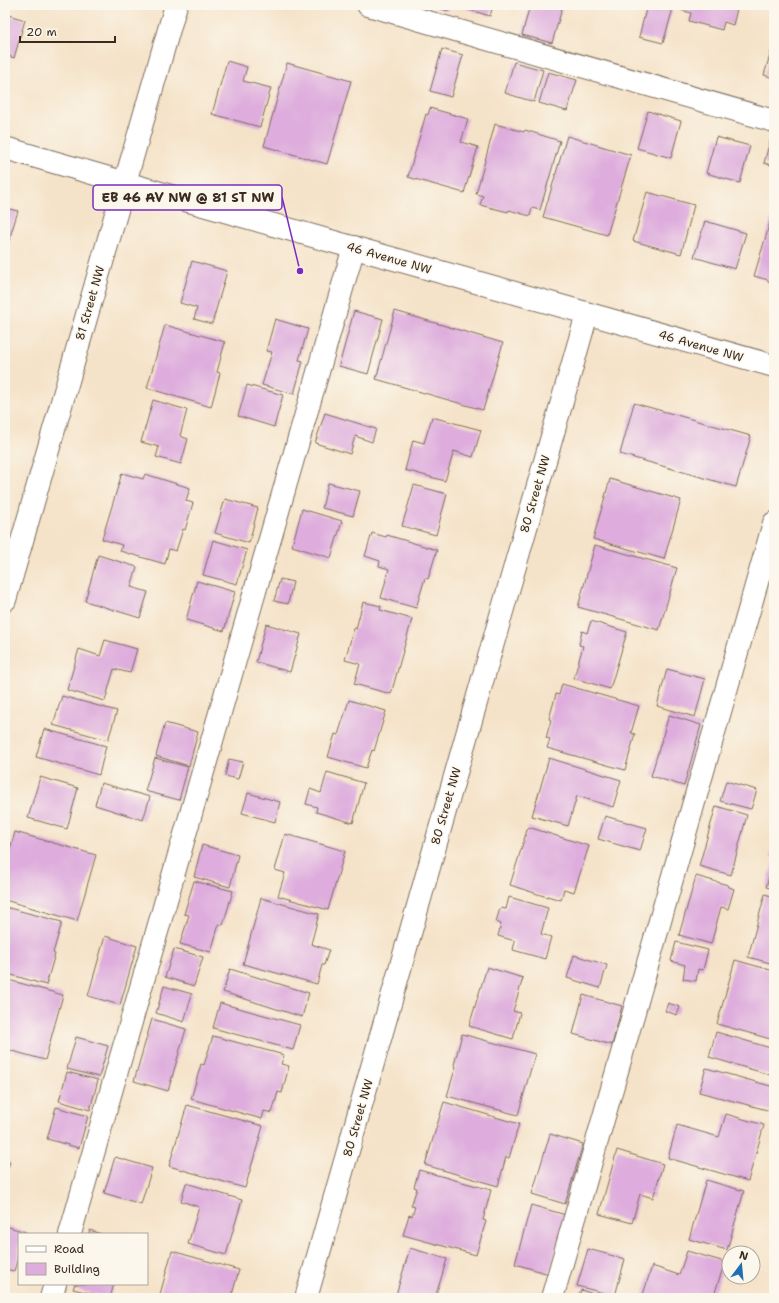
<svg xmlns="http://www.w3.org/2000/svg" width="779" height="1303" viewBox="0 0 779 1303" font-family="'Shantell Sans',sans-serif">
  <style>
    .building { fill: #deaddd }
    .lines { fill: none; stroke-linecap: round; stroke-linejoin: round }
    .minor-casing { stroke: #7c6b5a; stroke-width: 24 }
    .minor { stroke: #fff; stroke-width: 22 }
    .labels { text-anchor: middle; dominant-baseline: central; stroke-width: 3; stroke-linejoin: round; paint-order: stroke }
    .street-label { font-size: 12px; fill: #3b2a1e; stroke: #fbf7ec }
    .leader { fill: none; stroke: #7b2cbf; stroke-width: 1.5 }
    .callout-dot { fill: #7b2cbf; stroke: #fbf7ec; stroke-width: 1.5 }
    .callout { fill: #fbf7ec; stroke: #7b2cbf; stroke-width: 1.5 }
    .callout-label { font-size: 13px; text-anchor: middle; font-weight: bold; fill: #3b2a1e }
  </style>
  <rect width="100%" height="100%" fill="#fbf7ec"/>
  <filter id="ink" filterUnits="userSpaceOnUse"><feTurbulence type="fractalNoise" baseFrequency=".025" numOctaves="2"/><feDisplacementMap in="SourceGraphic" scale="8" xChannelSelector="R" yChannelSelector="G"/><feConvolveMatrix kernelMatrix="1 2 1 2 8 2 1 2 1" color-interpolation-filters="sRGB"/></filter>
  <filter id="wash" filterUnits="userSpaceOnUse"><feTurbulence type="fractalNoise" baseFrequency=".012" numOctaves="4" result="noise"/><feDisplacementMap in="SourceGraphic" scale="16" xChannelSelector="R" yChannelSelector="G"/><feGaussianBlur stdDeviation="0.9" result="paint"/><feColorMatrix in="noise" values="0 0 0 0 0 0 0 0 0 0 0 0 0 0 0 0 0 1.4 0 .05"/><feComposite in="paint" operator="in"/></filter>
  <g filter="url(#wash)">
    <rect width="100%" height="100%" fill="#f5e3c9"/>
    <g id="blocks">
      <g class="building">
        <path d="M 428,5 L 449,5 L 448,11 Z"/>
        <path d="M 453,5 L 493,5 L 490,16 Z"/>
        <path d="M 530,5 L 563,5 L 552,43 L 522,35 Z"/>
        <path d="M 647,5 L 674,5 L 663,43 L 639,37 Z"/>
        <path d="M 682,5 L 738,5 L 733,25 L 724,22 L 722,30 L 689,21 L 691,13 L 681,10 Z"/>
        <path d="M 774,9 L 774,20 L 771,19 Z"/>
        <path d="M 5,14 L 25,20 L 14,58 L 5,55 Z"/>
        <path d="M 774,42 L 774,78 L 764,75 Z"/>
        <path d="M 442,49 L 463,55 L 451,97 L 430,91 Z"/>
        <path d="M 227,61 L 247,67 L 243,81 L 271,88 L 260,127 L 212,114 Z"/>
        <path d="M 514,62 L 543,70 L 534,102 L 505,93 Z"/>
        <path d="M 287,63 L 351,81 L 327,164 L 264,146 Z"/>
        <path d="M 548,72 L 577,80 L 567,111 L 539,103 Z"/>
        <path d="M 430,108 L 468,119 L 461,142 L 478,147 L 464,193 L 408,177 L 426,114 L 428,115 Z"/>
        <path d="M 648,111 L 681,121 L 671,158 L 637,148 Z"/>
        <path d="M 495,124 L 524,132 L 525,130 L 560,141 L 540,210 L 532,208 L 530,216 L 509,210 L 508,212 L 480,205 L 483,196 L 476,194 Z"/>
        <path d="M 567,136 L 631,155 L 607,235 L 543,217 Z"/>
        <path d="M 716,137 L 750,146 L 740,183 L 706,173 Z"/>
        <path d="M 770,141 L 774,142 L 774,166 L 764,163 Z"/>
        <path d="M 647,192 L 694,205 L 681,254 L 633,241 Z"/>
        <path d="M 5,208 L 18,211 L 5,253 Z"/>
        <path d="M 774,209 L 774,283 L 768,281 L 768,280 L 754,276 Z"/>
        <path d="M 705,221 L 746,233 L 735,269 L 694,257 Z"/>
        <path d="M 192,261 L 227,271 L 212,324 L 194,319 L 197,308 L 180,303 Z"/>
        <path d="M 354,311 L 383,319 L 368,374 L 339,366 Z"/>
        <path d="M 395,311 L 503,343 L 483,410 L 376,379 Z"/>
        <path d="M 275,319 L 308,329 L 299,360 L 303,361 L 294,394 L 262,385 L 272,352 L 266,351 Z"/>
        <path d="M 165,325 L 225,342 L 217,372 L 220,373 L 211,407 L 147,388 Z"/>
        <path d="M 247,385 L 283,395 L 274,427 L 238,416 Z"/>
        <path d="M 153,400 L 187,410 L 180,436 L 188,439 L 181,464 L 156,457 L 159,447 L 141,442 Z"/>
        <path d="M 634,403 L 751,436 L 736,487 L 620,454 Z"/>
        <path d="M 325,413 L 376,429 L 372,442 L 355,436 L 350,454 L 315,443 Z"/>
        <path d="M 432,417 L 481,430 L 473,457 L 454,451 L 445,481 L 405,470 L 413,440 L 424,443 Z"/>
        <path d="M 122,473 L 143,479 L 145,474 L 190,488 L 186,501 L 193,503 L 185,530 L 183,529 L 176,551 L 169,549 L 165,564 L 120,551 L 122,545 L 102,539 Z"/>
        <path d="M 610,479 L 681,500 L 664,559 L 593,539 Z"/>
        <path d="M 328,483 L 360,491 L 353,516 L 322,508 Z"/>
        <path d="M 414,485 L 447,494 L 436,535 L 402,526 Z"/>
        <path d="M 225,499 L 258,508 L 249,543 L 215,533 Z"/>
        <path d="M 302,509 L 342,521 L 331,558 L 292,546 Z"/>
        <path d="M 372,533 L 386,537 L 387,535 L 437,550 L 428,579 L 425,578 L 416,608 L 381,598 L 389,569 L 379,566 L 380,561 L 365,556 Z"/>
        <path d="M 213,540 L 247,550 L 237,584 L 203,575 Z"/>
        <path d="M 595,545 L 677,568 L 659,630 L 578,607 Z"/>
        <path d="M 98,555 L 137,567 L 131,587 L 148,592 L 140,618 L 85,601 Z"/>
        <path d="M 280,579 L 293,582 L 288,604 L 274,601 Z"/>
        <path d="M 197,581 L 235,592 L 224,631 L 186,620 Z"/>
        <path d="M 363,602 L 381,606 L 380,610 L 412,619 L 391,694 L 354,684 L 360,664 L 345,660 L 354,628 L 356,629 Z"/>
        <path d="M 591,621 L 627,632 L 610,689 L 574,678 L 583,646 L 579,645 L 582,631 L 587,633 Z"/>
        <path d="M 266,624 L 301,634 L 290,672 L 256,662 Z"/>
        <path d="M 105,640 L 137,649 L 130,673 L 114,669 L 105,701 L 67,690 L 79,649 L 100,656 Z"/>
        <path d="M 667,669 L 705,679 L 695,717 L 657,706 Z"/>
        <path d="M 562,684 L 639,706 L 631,733 L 635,734 L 625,770 L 547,748 L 550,739 L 546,738 L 551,720 L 549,719 L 556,694 L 559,695 Z"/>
        <path d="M 62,696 L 117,711 L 108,740 L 53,725 Z"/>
        <path d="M 349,700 L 386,711 L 374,751 L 372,750 L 366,768 L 328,757 L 335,734 L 338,735 Z"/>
        <path d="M 669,715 L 701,725 L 684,786 L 651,776 Z"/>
        <path d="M 165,723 L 198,732 L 189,766 L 156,756 Z"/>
        <path d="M 44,729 L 106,746 L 99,775 L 36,757 Z"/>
        <path d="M 155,758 L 188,767 L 179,800 L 145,791 Z"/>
        <path d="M 549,758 L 621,780 L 613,807 L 577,796 L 568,826 L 532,816 Z"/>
        <path d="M 229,759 L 243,762 L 238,779 L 225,776 Z"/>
        <path d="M 327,772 L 364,783 L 353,823 L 316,812 L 317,807 L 306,804 L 310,789 L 321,793 Z"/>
        <path d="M 40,777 L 78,788 L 67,829 L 28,818 Z"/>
        <path d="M 726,781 L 757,790 L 751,809 L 720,801 Z"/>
        <path d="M 101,783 L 150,797 L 143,820 L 95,805 Z"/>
        <path d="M 248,793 L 280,802 L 275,822 L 242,813 Z"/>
        <path d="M 716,806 L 747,815 L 731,875 L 699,866 Z"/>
        <path d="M 605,816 L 647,828 L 640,851 L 598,839 Z"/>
        <path d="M 528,827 L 589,846 L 574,892 L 564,889 L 561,900 L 547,896 L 547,897 L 510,885 Z"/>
        <path d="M 15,832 L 96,855 L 77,921 L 5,900 L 5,867 Z"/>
        <path d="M 285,834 L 345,851 L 328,910 L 278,896 L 285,873 L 275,870 Z"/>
        <path d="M 202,845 L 238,855 L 230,887 L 194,877 Z"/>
        <path d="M 774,846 L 774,858 L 770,857 Z"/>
        <path d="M 774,860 L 774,889 L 766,887 Z"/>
        <path d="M 696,876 L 728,885 L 727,886 L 734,889 L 728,909 L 721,907 L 711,944 L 679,935 Z"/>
        <path d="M 194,881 L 233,891 L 223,925 L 219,924 L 211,952 L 180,944 L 189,915 L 184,914 Z"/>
        <path d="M 765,894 L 774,897 L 774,964 L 748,957 Z"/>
        <path d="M 509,897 L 548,908 L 541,934 L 551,937 L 545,959 L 513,950 L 515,941 L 498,936 L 501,924 L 496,922 L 500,908 L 506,909 Z"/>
        <path d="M 261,898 L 319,914 L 311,944 L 329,950 L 324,965 L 322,965 L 317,984 L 243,964 Z"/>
        <path d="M 5,907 L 62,922 L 53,953 L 55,954 L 46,985 L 5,973 Z"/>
        <path d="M 105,936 L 137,946 L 120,1005 L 88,996 Z"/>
        <path d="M 676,942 L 708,950 L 703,970 L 698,969 L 696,981 L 683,979 L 685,965 L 671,961 Z"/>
        <path d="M 174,949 L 203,957 L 194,986 L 165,977 Z"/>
        <path d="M 574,955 L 607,965 L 600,988 L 567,978 Z"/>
        <path d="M 735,960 L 774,971 L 774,1040 L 717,1024 Z"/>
        <path d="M 487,967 L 523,978 L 513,1011 L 520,1013 L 513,1039 L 469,1026 Z"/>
        <path d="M 230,969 L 309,993 L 302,1017 L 223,992 Z"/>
        <path d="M 5,979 L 63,995 L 45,1060 L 5,1049 Z"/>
        <path d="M 164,986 L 192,994 L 184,1022 L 156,1013 Z"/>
        <path d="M 583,995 L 622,1006 L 612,1045 L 573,1034 Z"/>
        <path d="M 220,1003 L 300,1025 L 293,1050 L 213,1028 Z"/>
        <path d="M 668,1003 L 680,1007 L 677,1015 L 665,1011 Z"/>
        <path d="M 152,1019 L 186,1029 L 168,1091 L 134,1081 Z"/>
        <path d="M 716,1032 L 774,1049 L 774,1076 L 709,1057 Z"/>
        <path d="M 462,1034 L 535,1054 L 518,1115 L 447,1096 L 456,1066 L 454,1065 Z"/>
        <path d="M 213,1036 L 284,1055 L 281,1064 L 289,1066 L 282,1093 L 278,1092 L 272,1113 L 264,1111 L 262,1119 L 191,1099 L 201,1064 L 204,1065 Z"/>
        <path d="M 76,1037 L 108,1046 L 99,1077 L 67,1069 Z"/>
        <path d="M 706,1068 L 774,1087 L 774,1103 L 771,1111 L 699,1092 Z"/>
        <path d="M 67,1072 L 98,1080 L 90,1110 L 59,1101 Z"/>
        <path d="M 444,1102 L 519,1124 L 509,1158 L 506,1157 L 498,1186 L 425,1165 Z"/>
        <path d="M 187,1105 L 263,1126 L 245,1188 L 169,1166 Z"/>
        <path d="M 56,1107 L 88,1116 L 79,1148 L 47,1139 Z"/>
        <path d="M 726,1114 L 764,1125 L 748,1181 L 668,1158 L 677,1125 L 719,1137 Z"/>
        <path d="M 550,1134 L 583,1144 L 565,1204 L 532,1194 Z"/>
        <path d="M 617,1150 L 663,1164 L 653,1198 L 640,1194 L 632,1223 L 599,1214 Z"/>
        <path d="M 115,1157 L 152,1168 L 141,1204 L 104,1193 Z"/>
        <path d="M 5,1160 L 10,1162 L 5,1176 Z"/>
        <path d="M 419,1170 L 491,1190 L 483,1220 L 486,1221 L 476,1255 L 403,1235 L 409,1215 L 412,1216 L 415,1207 L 411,1206 L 417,1188 L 414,1187 Z"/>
        <path d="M 706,1180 L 744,1191 L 727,1250 L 689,1239 Z"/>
        <path d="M 186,1183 L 242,1200 L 226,1255 L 188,1244 L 199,1207 L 181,1201 Z"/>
        <path d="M 531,1205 L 566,1215 L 549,1274 L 515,1264 Z"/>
        <path d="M 5,1226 L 26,1232 L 25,1234 L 19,1234 L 19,1254 L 14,1271 L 5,1269 Z"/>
        <path d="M 90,1230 L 101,1234 L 89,1234 Z"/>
        <path d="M 410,1248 L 447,1259 L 435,1298 L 395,1298 Z"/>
        <path d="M 588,1249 L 625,1259 L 615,1296 L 577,1286 Z"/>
        <path d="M 172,1251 L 239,1270 L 231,1298 L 159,1298 Z"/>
        <path d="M 687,1251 L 725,1262 L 713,1298 L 642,1298 L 652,1266 L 679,1275 Z"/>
        <path d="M 75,1284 L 114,1284 L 110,1298 L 73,1289 Z"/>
        <path d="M 581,1290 L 606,1298 L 578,1298 Z"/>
      </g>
    </g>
  </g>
  <g filter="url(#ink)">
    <use href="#blocks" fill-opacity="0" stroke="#7c6b5a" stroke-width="1"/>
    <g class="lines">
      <g class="minor-casing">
        <g id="minor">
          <path d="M 368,5 L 774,121"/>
          <path d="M 5,148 L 178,198 L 774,366"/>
          <path d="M 5,600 L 176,5"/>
          <path d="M 70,1234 L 354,247"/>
          <path d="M 51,1298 L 55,1284"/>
          <path d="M 306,1298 L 587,314"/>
          <path d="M 552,1298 L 774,523"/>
        </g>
      </g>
      <use href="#minor" class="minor"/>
    </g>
  </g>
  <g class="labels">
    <g class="street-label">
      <text transform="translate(389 258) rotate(16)">46 Avenue NW</text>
      <text transform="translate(90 303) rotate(-74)">81 Street NW</text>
      <text transform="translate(701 346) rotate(16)">46 Avenue NW</text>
      <text transform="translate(535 494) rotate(-74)">80 Street NW</text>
      <text transform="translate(446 806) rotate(-74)">80 Street NW</text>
      <text transform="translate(358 1118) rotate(-74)">80 Street NW</text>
    </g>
  </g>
  <path class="leader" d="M300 271L282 197"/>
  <circle class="callout-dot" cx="300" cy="271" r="4"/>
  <rect class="callout" x="93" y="185" width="189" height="25" rx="4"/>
  <g class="callout-label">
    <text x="188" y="202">EB 46 AV NW @ 81 ST NW</text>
  </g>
  <rect width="779" height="1303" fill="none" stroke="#fbf7ec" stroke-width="20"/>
  <rect x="18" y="1233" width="130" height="52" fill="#fbf7ec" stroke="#aea59a"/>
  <rect x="26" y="1246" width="20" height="6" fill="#ffffff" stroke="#aea59a"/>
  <text x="54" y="1253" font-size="12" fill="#3b2a1e">Road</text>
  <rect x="26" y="1263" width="20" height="12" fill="#deaddd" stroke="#aea59a"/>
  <text x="54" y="1273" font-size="12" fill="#3b2a1e">Building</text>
  <g transform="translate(741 1265) rotate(16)"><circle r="19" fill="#fbf7ec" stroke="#aea59a"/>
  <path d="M0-3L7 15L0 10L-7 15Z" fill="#1f6fb2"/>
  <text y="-6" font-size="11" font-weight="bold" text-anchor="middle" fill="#3b2a1e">N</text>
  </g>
  <path d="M20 36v6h95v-6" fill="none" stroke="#3b2a1e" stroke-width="2"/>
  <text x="26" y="36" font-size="12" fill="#3b2a1e" stroke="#fbf7ec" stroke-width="3" paint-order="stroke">20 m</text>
</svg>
